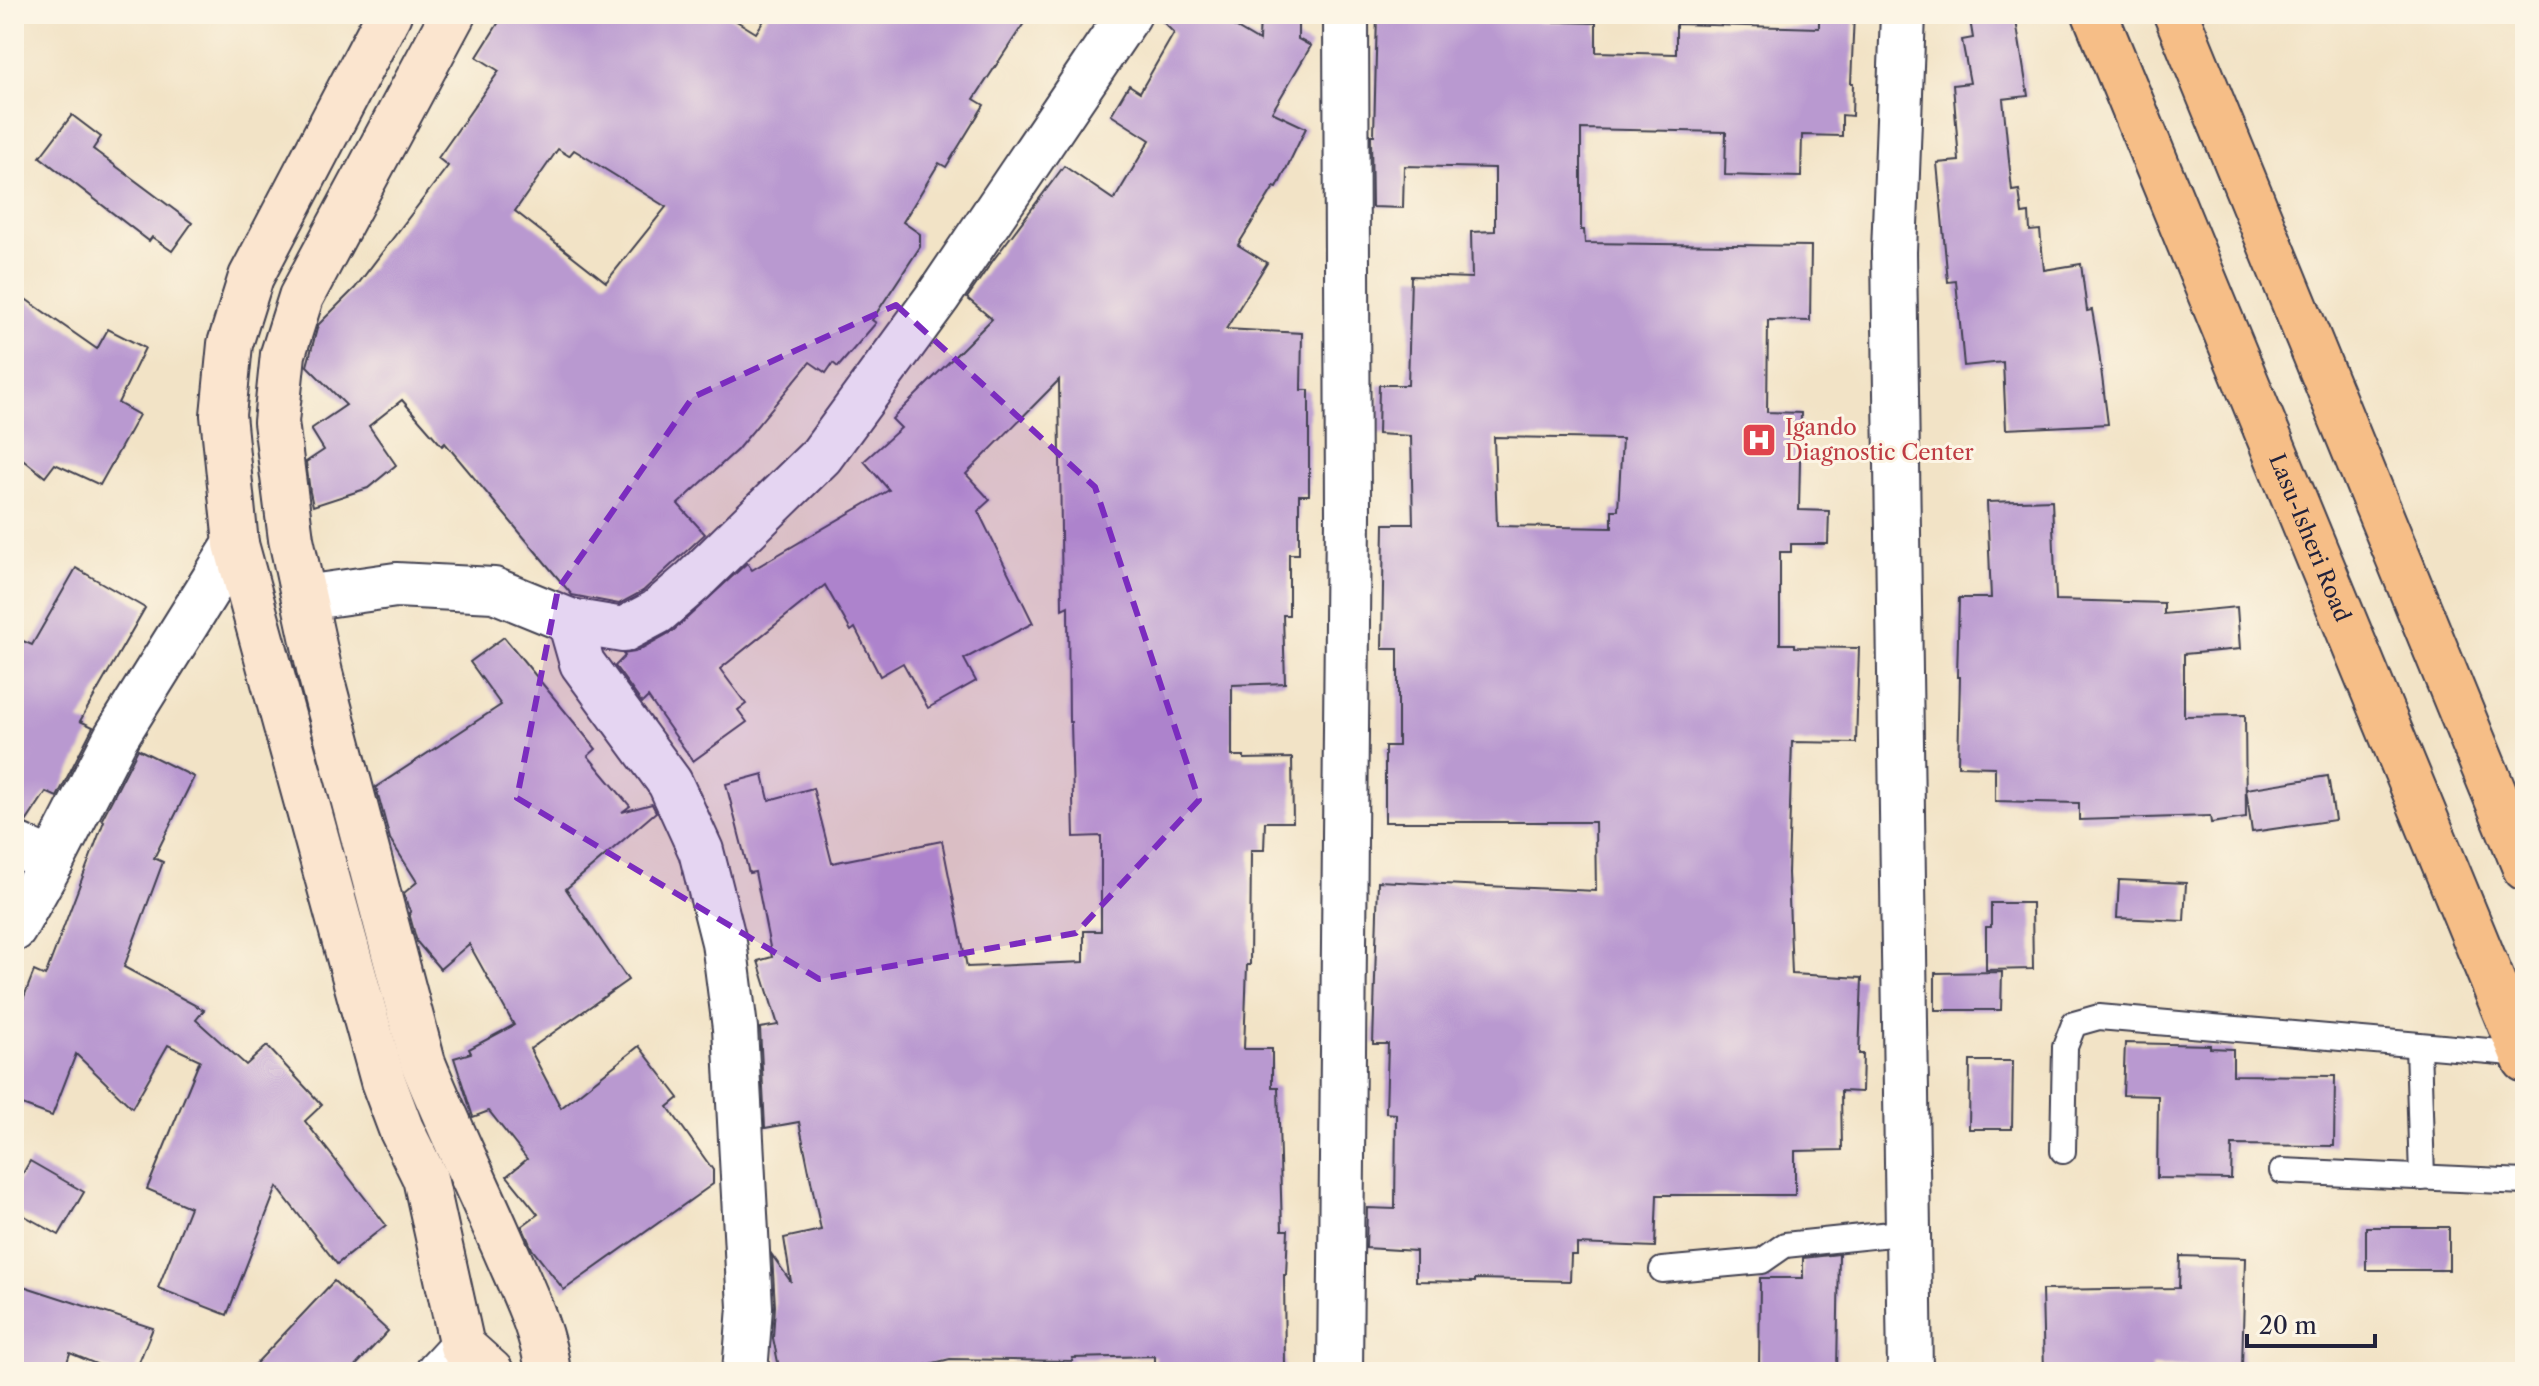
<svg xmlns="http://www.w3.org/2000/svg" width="2539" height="1386" viewBox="0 0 2539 1386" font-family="'Libre Caslon Text',serif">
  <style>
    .building { fill: #b999d0; fill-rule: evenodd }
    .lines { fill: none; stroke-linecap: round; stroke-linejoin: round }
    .service-casing { stroke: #413f50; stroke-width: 28 }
    .minor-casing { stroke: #413f50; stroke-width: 48 }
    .secondary-casing { stroke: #413f50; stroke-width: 48 }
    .primary-casing { stroke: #413f50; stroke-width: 48 }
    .service { stroke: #fff; stroke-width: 24 }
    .minor { stroke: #fff; stroke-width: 44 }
    .secondary { stroke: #fbe5cf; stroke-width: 44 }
    .primary { stroke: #f6be87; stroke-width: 44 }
    .marked { fill: #7b2cbf; fill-opacity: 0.2; stroke: #7b2cbf; stroke-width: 6; stroke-dasharray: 16 10; stroke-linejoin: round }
    .labels { text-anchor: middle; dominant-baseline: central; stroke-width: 6; stroke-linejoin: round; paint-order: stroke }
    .health-label { font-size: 22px; fill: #be3a42; stroke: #fcf5e5; text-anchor: start }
    .street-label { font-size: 22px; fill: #22223b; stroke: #fcf5e5 }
  </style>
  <rect width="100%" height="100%" fill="#fcf5e5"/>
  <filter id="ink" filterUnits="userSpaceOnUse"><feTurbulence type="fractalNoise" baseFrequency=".0125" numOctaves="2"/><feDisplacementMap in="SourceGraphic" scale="16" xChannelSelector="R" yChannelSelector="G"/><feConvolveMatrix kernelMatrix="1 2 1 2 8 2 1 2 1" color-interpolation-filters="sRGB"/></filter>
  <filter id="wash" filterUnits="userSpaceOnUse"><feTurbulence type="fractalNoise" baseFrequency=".006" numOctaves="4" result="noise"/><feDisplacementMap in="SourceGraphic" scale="32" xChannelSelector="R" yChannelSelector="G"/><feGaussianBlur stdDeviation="1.8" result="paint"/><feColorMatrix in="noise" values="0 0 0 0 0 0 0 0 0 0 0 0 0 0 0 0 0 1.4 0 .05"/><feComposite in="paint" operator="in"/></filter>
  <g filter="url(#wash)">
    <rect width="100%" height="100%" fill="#f2e3c6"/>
    <g id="blocks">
      <g class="building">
        <path d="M 504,14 L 725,14 L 756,33 L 768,14 L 1030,14 L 974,99 L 984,105 L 946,167 L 939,163 L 903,222 L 920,234 L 920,247 L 872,320 L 876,323 L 838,367 L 833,363 L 826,373 L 810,362 L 737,450 L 678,504 L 705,534 L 643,591 L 619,604 L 572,595 L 445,443 L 442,446 L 402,400 L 369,426 L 396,465 L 368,488 L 313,506 L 310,492 L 306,462 L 324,450 L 311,429 L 346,405 L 307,366 L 318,325 L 355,288 L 448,166 L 438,158 L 499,71 L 477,57 ZM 558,149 L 569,156 L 574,150 L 666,207 L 606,282 L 515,211 Z"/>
        <path d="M 1155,14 L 1213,14 L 1259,41 L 1260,14 L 1298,14 L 1298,39 L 1311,46 L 1272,112 L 1306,128 L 1277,188 L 1274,187 L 1238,245 L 1267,263 L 1226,329 L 1302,333 L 1301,390 L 1309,390 L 1309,495 L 1299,495 L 1299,554 L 1289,554 L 1289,615 L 1283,615 L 1285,683 L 1232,685 L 1232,756 L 1244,756 L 1244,759 L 1292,758 L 1293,822 L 1265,822 L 1264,850 L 1251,850 L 1250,965 L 1247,965 L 1244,1049 L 1272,1049 L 1272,1087 L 1278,1087 L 1282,1230 L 1288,1230 L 1286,1275 L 1284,1275 L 1285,1369 L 1155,1372 L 1155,1356 L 1072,1358 L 1073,1361 L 950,1359 L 897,1372 L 780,1372 L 773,1338 L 775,1306 L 772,1255 L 791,1282 L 784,1238 L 821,1230 L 799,1122 L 765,1128 L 760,1028 L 778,1025 L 758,961 L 772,957 L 755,872 L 749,873 L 726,784 L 763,774 L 769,800 L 813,788 L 832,863 L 942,841 L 967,967 L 1084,962 L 1084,931 L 1101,931 L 1101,836 L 1074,837 L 1071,722 L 1069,722 L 1068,606 L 1062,609 L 1059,380 L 966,474 L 990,500 L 978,511 L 1033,623 L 964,659 L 976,681 L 928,708 L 903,663 L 880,676 L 855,628 L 851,631 L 825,585 L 720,669 L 746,704 L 738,710 L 747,722 L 693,761 L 648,697 L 642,703 L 615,666 L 625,656 L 623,654 L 635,652 L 673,631 L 747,563 L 752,570 L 889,490 L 864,461 L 901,428 L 892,419 L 992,319 L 967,298 L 994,259 L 1064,166 L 1114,200 L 1150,140 L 1111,115 L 1129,85 L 1140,92 L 1174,33 Z"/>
        <path d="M 1377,14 L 1440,14 L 1439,18 L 1596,23 L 1596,52 L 1676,54 L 1676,24 L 1819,28 L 1819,14 L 1854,14 L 1851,83 L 1853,83 L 1852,116 L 1842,115 L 1842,136 L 1802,135 L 1801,177 L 1725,175 L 1726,132 L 1581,129 L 1581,230 L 1584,230 L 1585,243 L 1811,246 L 1810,321 L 1768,320 L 1767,412 L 1801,413 L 1799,510 L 1829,511 L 1828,544 L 1791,544 L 1791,552 L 1780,552 L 1780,644 L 1795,644 L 1795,647 L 1859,648 L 1856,743 L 1792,742 L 1788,873 L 1792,974 L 1862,978 L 1859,1054 L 1863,1054 L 1862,1092 L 1841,1091 L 1842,1150 L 1795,1151 L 1795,1195 L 1657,1195 L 1655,1247 L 1577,1244 L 1577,1255 L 1571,1255 L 1570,1281 L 1475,1279 L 1475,1282 L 1416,1281 L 1416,1251 L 1366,1248 L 1367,1208 L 1395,1209 L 1396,1114 L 1386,1113 L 1388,1044 L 1373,1044 L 1378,881 L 1596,891 L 1595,822 L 1385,822 L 1385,746 L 1398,746 L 1398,649 L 1382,649 L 1384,524 L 1413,524 L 1411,436 L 1378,434 L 1379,385 L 1408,385 L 1411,276 L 1472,278 L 1471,232 L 1495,231 L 1495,168 L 1404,166 L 1403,208 L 1372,207 L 1371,135 L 1374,135 ZM 1494,437 L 1622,439 L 1618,510 L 1612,510 L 1612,528 L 1497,526 Z"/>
        <path d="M 1969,14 L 2015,14 L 2028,96 L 2003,99 L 2012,191 L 2019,190 L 2022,214 L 2029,213 L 2030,231 L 2040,230 L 2044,270 L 2081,264 L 2087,311 L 2092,310 L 2098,345 L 2108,424 L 2006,429 L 2003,362 L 1964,366 L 1956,281 L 1948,282 L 1937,163 L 1959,161 L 1953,85 L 1970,83 L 1962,40 L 1973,38 Z"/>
        <path d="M 72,115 L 101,137 L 93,149 L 192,223 L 172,251 L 152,237 L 149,241 L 40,157 Z"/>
        <path d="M 14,291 L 97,349 L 108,329 L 145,348 L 118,403 L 139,415 L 100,485 L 55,464 L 45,477 L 14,452 Z"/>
        <path d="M 2052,500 L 2056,600 L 2164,603 L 2164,614 L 2237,607 L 2240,649 L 2184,654 L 2184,716 L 2245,715 L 2246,818 L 2211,823 L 2210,816 L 2079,820 L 2079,803 L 1995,801 L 1995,767 L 1958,766 L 1960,677 L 1957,677 L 1959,598 L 1991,598 L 1987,502 Z"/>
        <path d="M 76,568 L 145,608 L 80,721 L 93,727 L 57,797 L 46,792 L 26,822 L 14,819 L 14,637 L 32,645 Z"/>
        <path d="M 504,637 L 596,749 L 588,756 L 630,806 L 622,812 L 652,804 L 656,812 L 566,889 L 628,980 L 530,1049 L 561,1108 L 639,1046 L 679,1098 L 668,1107 L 713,1170 L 713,1184 L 564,1290 L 532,1249 L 522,1226 L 538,1214 L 507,1176 L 527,1159 L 489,1111 L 473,1117 L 454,1058 L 471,1053 L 469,1049 L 514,1025 L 469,944 L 440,969 L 417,942 L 409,913 L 411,911 L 408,907 L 404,893 L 417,882 L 390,839 L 376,787 L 501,705 L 470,662 Z"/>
        <path d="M 138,749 L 194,777 L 154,858 L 163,862 L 124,967 L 204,1010 L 196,1020 L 246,1065 L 267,1046 L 322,1105 L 305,1121 L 386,1225 L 337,1264 L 277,1187 L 227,1315 L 158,1288 L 190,1207 L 147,1189 L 200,1060 L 168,1045 L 132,1108 L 76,1054 L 52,1116 L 14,1102 L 14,1023 L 34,971 L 45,976 L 104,821 L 102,819 Z"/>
        <path d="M 2328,776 L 2335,820 L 2252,832 L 2246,789 Z"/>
        <path d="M 2119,880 L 2186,883 L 2184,921 L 2117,918 Z"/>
        <path d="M 1991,903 L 2032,903 L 2033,969 L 1986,970 L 1986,927 L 1991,927 Z"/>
        <path d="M 2002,972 L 2001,1010 L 1935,1010 L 1935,973 Z"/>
        <path d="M 2125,1043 L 2210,1045 L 2210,1048 L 2233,1049 L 2233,1075 L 2335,1076 L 2334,1146 L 2232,1145 L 2231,1179 L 2157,1178 L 2158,1096 L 2123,1095 Z"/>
        <path d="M 1970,1061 L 2013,1061 L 2012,1129 L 1969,1129 Z"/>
        <path d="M 30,1161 L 84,1192 L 59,1235 L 14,1210 L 14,1189 Z"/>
        <rect x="2366" y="1227" width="83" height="43"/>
        <path d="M 1839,1254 L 1837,1372 L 1759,1372 L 1760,1278 L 1803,1278 L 1803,1258 Z"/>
        <path d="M 2180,1256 L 2245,1258 L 2242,1368 L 2152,1366 L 2152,1372 L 2044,1372 L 2042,1290 L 2179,1288 Z"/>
        <path d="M 334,1281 L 388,1331 L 350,1372 L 248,1372 Z"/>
        <path d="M 23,1286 L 153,1328 L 135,1372 L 115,1372 L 70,1353 L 64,1372 L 49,1372 L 14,1361 L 14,1315 Z"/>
      </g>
    </g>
  </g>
  <g filter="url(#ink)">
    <use href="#blocks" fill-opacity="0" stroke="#413f50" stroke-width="2"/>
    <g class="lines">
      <g class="service-casing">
        <g id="service">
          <path d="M 2418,1045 L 2422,1178"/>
          <path d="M 2063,1151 L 2065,1047 L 2074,1024 L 2099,1017 L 2523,1054"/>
          <path d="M 2282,1171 L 2525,1182"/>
          <path d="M 1662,1270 L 1762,1261 L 1785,1245 L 1910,1232"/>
        </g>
      </g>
      <g class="minor-casing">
        <g id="minor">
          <path d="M 1903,14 L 1894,252 L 1910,1372"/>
          <path d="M 304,598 L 396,585 L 494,590 L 570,621 L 623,630 L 657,612 L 693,581 L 821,456 L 939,295 L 1129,14"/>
          <path d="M 570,621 L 582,663 L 670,783 L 701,851 L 724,942 L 735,1028 L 750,1307 L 745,1372"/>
          <path d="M 14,844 L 52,861"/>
          <path d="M 14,929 L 52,861 L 116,737 L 236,544"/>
          <path d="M 438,1372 L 462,1346"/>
          <path d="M 1340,1372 L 1348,515 L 1346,14"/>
        </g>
      </g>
      <g class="secondary-casing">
        <g id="secondary">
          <path d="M 389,14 L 251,277 L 230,344 L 223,415 L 236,544 L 383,1081 L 401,1129 L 425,1178 L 462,1346 L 491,1372"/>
          <path d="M 453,14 L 301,297 L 283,354 L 276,422 L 291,539 L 320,673 L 423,1063 C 449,1128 480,1191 508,1256 C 524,1293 543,1331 548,1372"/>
        </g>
      </g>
      <g class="primary-casing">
        <g id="primary">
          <path id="s1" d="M 2095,14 L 2525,1060"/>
          <path d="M 2176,14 L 2525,868"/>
        </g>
      </g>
      <use href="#service" class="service"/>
      <use href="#minor" class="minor"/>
      <use href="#secondary" class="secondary"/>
      <use href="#primary" class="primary"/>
    </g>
  </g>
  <path class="marked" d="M 896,305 L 1095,487 L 1199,800 L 1076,933 L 819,979 L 517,798 L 558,589 L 693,397 Z"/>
  <defs>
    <g id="hospital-square" transform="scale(1.8)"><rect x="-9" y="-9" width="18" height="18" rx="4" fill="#e0444e" stroke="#fcf5e5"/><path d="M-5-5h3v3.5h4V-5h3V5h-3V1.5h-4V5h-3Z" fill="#fff"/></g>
  </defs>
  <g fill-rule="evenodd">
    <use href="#hospital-square" x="1759" y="440"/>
  </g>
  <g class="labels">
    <g class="health-label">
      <text x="1785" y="427">Igando<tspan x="1785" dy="25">Diagnostic Center</tspan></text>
    </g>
    <g class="street-label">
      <text stroke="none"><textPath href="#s1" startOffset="566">Lasu-Isheri Road</textPath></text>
    </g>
  </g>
  <rect width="2539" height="1386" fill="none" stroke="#fcf5e5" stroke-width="48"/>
  <path d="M2247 1334v12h128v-12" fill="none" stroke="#22223b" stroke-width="4"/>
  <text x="2259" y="1334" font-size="24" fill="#22223b" stroke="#fcf5e5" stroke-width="6" paint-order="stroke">20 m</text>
</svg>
